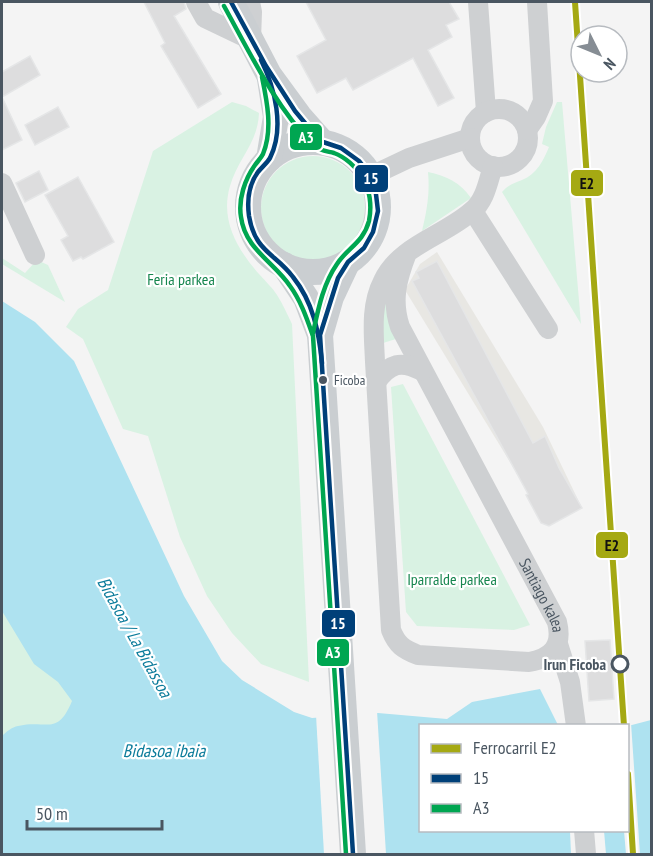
<svg xmlns="http://www.w3.org/2000/svg" width="653" height="856" viewBox="0 0 653 856" font-family="'PT Sans Narrow',sans-serif">
  <style>
    .commercial { fill: #e8e7e3 }
    .green { fill: #d9f2e3 }
    .water { fill: #aee2f0 }
    .pier { fill: #f4f4f4 }
    .building { fill: #ddddde; stroke: #e5e6e7; stroke-width: 1.5 }
    .lines { fill: none; stroke-linecap: round; stroke-linejoin: round }
    .minor { stroke: #ced0d2; stroke-width: 20 }
    .major { stroke: #caced1; stroke-width: 26 }
    .bus-1-casing { stroke: #fff; stroke-width: 9 }
    .bus-2-casing { stroke: #fff; stroke-width: 9 }
    .bus-1 { stroke: #004079; stroke-width: 4.5 }
    .bus-2 { stroke: #00a651; stroke-width: 4.5 }
    .rail-1-casing { stroke: #fff; stroke-width: 10 }
    .rail-1 { stroke: #a5a913; stroke-width: 6 }
    .bus-dot { fill: #4a5661; stroke: #fff; stroke-width: 2 }
    .stop-dot { fill: #fff; stroke: #4a5661; stroke-width: 3 }
    .labels { text-anchor: middle; dominant-baseline: central; stroke-width: 4.5; stroke-linejoin: round; paint-order: stroke }
    .bus-label { font-size: 14px; fill: #4a5661; stroke: #fff; text-anchor: start }
    .park-label { font-size: 16px; fill: #17864f; stroke: #fff }
    .street-label { font-size: 16px; fill: #4a5661; stroke: #fff }
    .stop-label { font-size: 16px; font-weight: bold; fill: #4a5661; stroke: #fff; text-anchor: end }
    .water-label { font-size: 18px; font-style: italic; fill: #0c7c9b; stroke: #fff }
    .line-badge { stroke: #fff; stroke-width: 2 }
    .badge-label { font-size: 16px; text-anchor: middle; font-weight: bold; fill: #fff }
    .pale-badge-label { font-size: 16px; text-anchor: middle; font-weight: bold; fill: #111 }
  </style>
  <rect width="100%" height="100%" fill="#f4f4f4"/>
  <path class="commercial" d="M 437,252 L 543,427 L 582,508 L 549,526 L 405,290 L 420,264 Z"/>
  <g class="green">
    <path d="M 232,102 L 246,106 L 259,113 C 258,143 238,158 230,186 C 220,220 237,249 259,274 C 265,281 272,287 277,295 C 283,304 287,314 292,324 L 309,682 L 261,664 L 232,633 L 207,596 L 180,537 L 148,436 L 123,429 L 83,339 L 66,327 L 78,309 L 108,290 L 153,151 Z"/>
    <path d="M 557,102 L 562,102 L 581,324 L 502,192 C 508,185 514,183 522,180 C 537,174 543,161 549,147 L 542,144 L 546,127 Z"/>
    <circle cx="313" cy="208" r="52"/>
    <path d="M 428,172 C 446,176 460,182 471,198 L 422,231 C 427,210 430,193 428,172 Z"/>
    <path d="M 2,258 L 25,273 L 37,260 L 48,265 L 65,302 L 2,264 Z"/>
    <path d="M 389,280 L 399,338 L 380,344 L 379,323 Z"/>
    <path d="M 403,384 L 530,625 L 514,630 L 417,626 L 406,612 L 391,387 Z"/>
    <path d="M 2,534 L 104,721 L 2,769 Z"/>
  </g>
  <path class="water" d="M 2,301 L 35,322 L 74,361 L 184,596 L 222,661 L 242,680 L 294,712 L 312,718 L 378,713 L 447,719 L 472,702 L 540,689 L 558,725 L 420,726 L 420,830 L 628,830 L 628,726 L 651,720 L 651,854 L 2,854 L 2,736 C 6,732 12,727 18,726 C 47,719 57,737 72,701 L 58,682 L 34,664 L 2,611 Z"/>
  <g class="pier">
    <path d="M 377,711 L 386,854 L 324,854 L 316,715 Z"/>
    <path d="M 631,723 L 640,854 L 626,854 L 624,831 L 628,830 L 628,726 L 625,726 L 625,724 Z"/>
    <path d="M 570,831 L 604,831 L 606,854 L 571,854 Z"/>
  </g>
  <g class="building">
    <path d="M 144,2 L 184,2 L 186,9 L 174,16 L 221,94 L 198,108 L 161,46 L 165,43 Z"/>
    <path d="M 306,2 L 449,2 L 459,19 L 446,25 L 452,37 L 428,50 L 454,98 L 438,106 L 413,58 L 353,90 L 346,78 L 317,93 L 297,56 L 326,40 Z"/>
    <path d="M 30,56 L 40,75 L 2,97 L 22,140 L 2,150 L 2,72 Z"/>
    <path d="M 58,107 L 69,127 L 35,145 L 25,125 Z"/>
    <path d="M 39,171 L 48,190 L 25,202 L 16,183 Z"/>
    <path d="M 78,177 L 114,242 L 83,259 L 81,257 L 73,261 L 61,240 L 68,236 L 45,195 Z"/>
    <path d="M 437,261 L 533,443 L 545,436 L 559,468 L 582,508 L 549,526 L 541,523 L 526,495 L 528,494 L 412,281 L 419,278 L 416,272 Z"/>
    <path d="M 610,640 L 614,699 L 589,701 L 585,641 Z"/>
  </g>
  <g class="lines">
    <g class="minor">
      <path d="M 196,2 L 205,18 L 251,40 L 252,12 L 250,2"/>
      <path d="M 478,2 L 486,112"/>
      <circle cx="499" cy="138" r="29"/>
      <path d="M 527,130 L 536,117 L 543,101 L 537,2"/>
      <path d="M 371,176 L 409,158 L 470,138"/>
      <path d="M 2,183 L 35,255"/>
      <path d="M 473,211 L 548,329"/>
      <path id="s1" d="M 407,253 C 397,279 391,300 400,327 L 557,622 C 563,646 552,658 529,662 L 418,655 C 403,649 397,645 391,630 L 375,362 C 374,335 370,306 383,281 C 400,245 444,236 472,211 C 485,201 488,182 493,166"/>
      <path d="M 376,382 C 390,363 401,360 422,371"/>
      <path d="M 558,644 L 570,682 L 576,726"/>
      <path d="M 584,830 L 586,854"/>
    </g>
    <g class="major">
      <path d="M 231,2 L 269,75 L 299,116 L 322,142"/>
      <circle cx="313" cy="207" r="65"/>
      <path d="M 269,159 L 276,117 L 270,79"/>
      <path d="M 284,265 L 306,298 L 320,335 L 353,854"/>
      <path d="M 320,335 L 331,297 L 347,263"/>
    </g>
    <g class="bus-1-casing">
      <g id="bus-1">
        <path d="M 231,2 L 266,66 L 295,111 L 320,141 L 341,148 L 359,161 L 370,175 L 375,186 L 378,211 L 373,232 L 364,248 L 348,262 L 338,278 L 320,335 L 353,854"/>
        <path d="M 261,60 C 275,88 285,128 270,158 C 267,163 262,167 258,172 C 249,184 247,201 249,216 C 255,252 275,253 293,277 C 313,302 319,332 322,363"/>
      </g>
    </g>
    <g class="bus-2-casing">
      <g id="bus-2">
        <path d="M 224,6 C 250,53 275,106 313,145 C 320,151 326,151 334,153 C 345,157 356,167 362,176 C 370,189 372,206 369,221 C 363,243 348,247 337,264 C 323,284 318,310 313,333"/>
        <path d="M 262,77 C 267,101 273,130 263,154 C 261,158 258,161 255,165 C 245,179 238,199 241,217 C 245,249 274,262 290,286 C 301,301 307,319 313,336 L 346,854"/>
      </g>
    </g>
    <use href="#bus-1" class="bus-1"/>
    <use href="#bus-2" class="bus-2"/>
    <g class="rail-1-casing">
      <g id="rail-1">
        <path d="M 575,2 L 624,726"/>
        <path d="M 628,774 L 633,854"/>
      </g>
    </g>
    <use href="#rail-1" class="rail-1"/>
  </g>
  <circle class="bus-dot" cx="323" cy="380" r="5"/>
  <circle class="stop-dot" cx="620" cy="664" r="8"/>
  <g class="labels">
    <g class="bus-label">
      <text x="334" y="380">Ficoba</text>
    </g>
    <g class="park-label">
      <text x="181" y="279">Feria parkea</text>
      <text x="452" y="579">Iparralde parkea</text>
    </g>
    <g class="street-label">
      <text stroke="none"><textPath href="#s1" startOffset="380">Santiago kalea</textPath></text>
    </g>
    <g class="stop-label">
      <text x="606" y="664">Irun Ficoba</text>
    </g>
    <g class="water-label">
      <text transform="translate(135 637) rotate(61)">Bidasoa / La Bidassoa</text>
      <text x="164" y="750">Bidasoa ibaia</text>
    </g>
  </g>
  <g class="line-badge">
    <rect x="289" y="123" width="34" height="28" rx="6" fill="#00a651"/>
    <rect x="354" y="164" width="35" height="29" rx="6" fill="#004079"/>
    <rect x="570" y="169" width="34" height="28" rx="6" fill="#a5a913"/>
    <rect x="595" y="531" width="34" height="28" rx="6" fill="#a5a913"/>
    <rect x="321" y="609" width="35" height="29" rx="6" fill="#004079"/>
    <rect x="316" y="638" width="34" height="29" rx="6" fill="#00a651"/>
  </g>
  <g class="badge-label">
    <text x="306" y="143">A3</text>
    <text x="371" y="184">15</text>
    <text x="338" y="629">15</text>
    <text x="333" y="658">A3</text>
  </g>
  <g class="pale-badge-label">
    <text x="587" y="189">E2</text>
    <text x="612" y="551">E2</text>
  </g>
  <rect width="653" height="856" fill="none" stroke="#4a5661" stroke-width="6"/>
  <rect x="419" y="724" width="210" height="108" fill="#ffffff" stroke="#b7bbc0" stroke-width="1.5"/>
  <rect x="431" y="744" width="30" height="9" fill="#a5a913" stroke="#b7bbc0" stroke-width="1.5"/>
  <text x="473" y="754" font-size="18" fill="#4a5661">Ferrocarril E2</text>
  <rect x="431" y="774" width="30" height="9" fill="#004079" stroke="#b7bbc0" stroke-width="1.5"/>
  <text x="473" y="784" font-size="18" fill="#4a5661">15</text>
  <rect x="431" y="804" width="30" height="9" fill="#00a651" stroke="#b7bbc0" stroke-width="1.5"/>
  <text x="473" y="814" font-size="18" fill="#4a5661">A3</text>
  <g transform="translate(599 54) rotate(133)"><circle r="28" fill="#ffffff" stroke="#b7bbc0" stroke-width="1.5"/>
  <path d="M0-4.5L10 22L0 15L-10 22Z" fill="#868d94"/>
  <text y="-9" font-size="16" font-weight="bold" text-anchor="middle" fill="#4a5661">N</text>
  </g>
  <path d="M27 820v9h135v-9" fill="none" stroke="#4a5661" stroke-width="3"/>
  <text x="36" y="820" font-size="18" fill="#4a5661" stroke="#ffffff" stroke-width="4.5" paint-order="stroke">50 m</text>
</svg>
